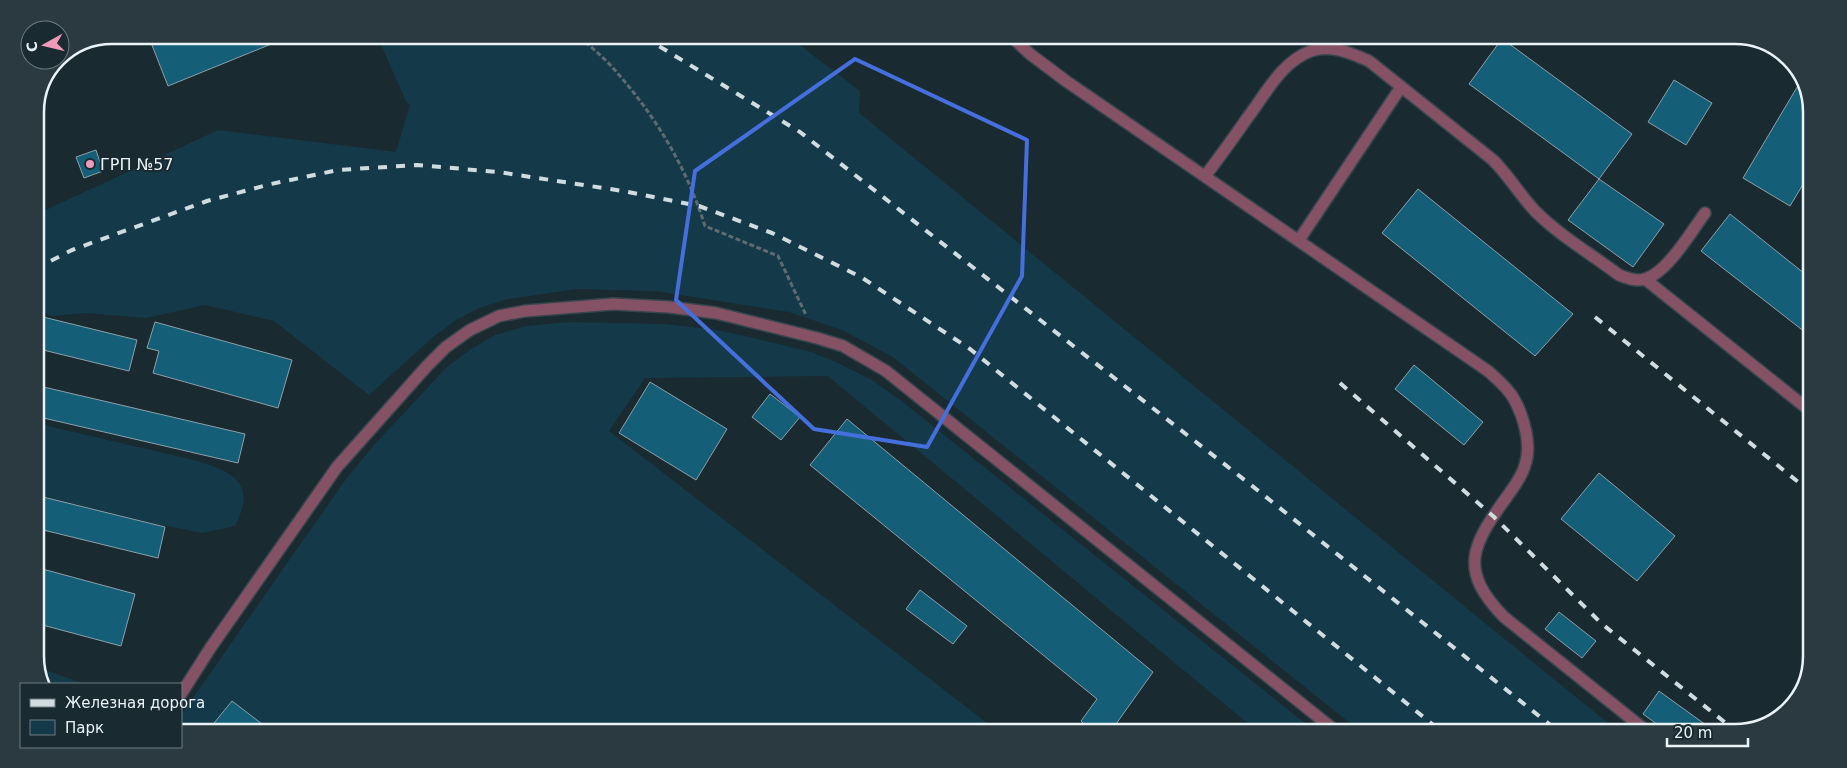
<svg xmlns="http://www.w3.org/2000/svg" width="1847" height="768" viewBox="0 0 1847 768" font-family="'DejaVu Sans',sans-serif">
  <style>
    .green { fill: #143a4a }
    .building { fill: #145e78; stroke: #8da0aa }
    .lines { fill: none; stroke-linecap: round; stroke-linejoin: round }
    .lane-casing { stroke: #37464d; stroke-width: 14 }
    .path { stroke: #5e6c72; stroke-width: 3; stroke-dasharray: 5 2.5; stroke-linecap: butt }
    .lane { stroke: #855265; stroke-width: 11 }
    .rail { stroke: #d1dce1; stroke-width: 4; stroke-dasharray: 9 9; stroke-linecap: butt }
    .marked { fill: none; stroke: #466fde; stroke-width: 4; stroke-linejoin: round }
    .poi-dot { fill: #ef9ab8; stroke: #1a2a31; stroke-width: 2 }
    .labels { text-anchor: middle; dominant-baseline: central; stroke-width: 4; stroke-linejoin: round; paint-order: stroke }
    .poi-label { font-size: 16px; fill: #e9f3f8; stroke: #1a2a31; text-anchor: start }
    .rim { fill: none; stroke: #e9f3f8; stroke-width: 2.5 }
  </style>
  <rect width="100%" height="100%" fill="#1a2a31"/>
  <g class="green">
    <path d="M 377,36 L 789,37 L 860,91 L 859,113 L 1620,733 L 1361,732 L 893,357 L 842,330 L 789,312 L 655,291 L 577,289 L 508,299 L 479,308 L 456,320 L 433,337 L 369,395 L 274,321 L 205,305 L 146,318 L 84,313 L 51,316 L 42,312 L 41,310 L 35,309 L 35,215 L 218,130 L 396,152 L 410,105 L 406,101 Z"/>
    <path d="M 569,322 L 665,324 L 717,330 L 758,339 L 811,352 L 840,364 L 870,379 L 899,399 L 1316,732 L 1257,731 L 828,376 L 645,378 L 609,431 L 996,730 L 181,728 L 181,715 L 346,479 L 374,445 L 448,366 L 471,349 L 495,335 L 527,326 Z"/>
    <path d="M 35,423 L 198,461 C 236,473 256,485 235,526 L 202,533 L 151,523 L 35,494 Z"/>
    <path d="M 37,667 L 84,684 L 44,684 Z"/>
  </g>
  <g class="building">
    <path d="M 148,35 L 291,36 L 168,86 Z"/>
    <path d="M 1501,40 L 1504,40 L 1632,134 L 1599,179 L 1469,84 Z"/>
    <path d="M 1802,79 L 1812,107 L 1811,171 L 1790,206 L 1743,178 Z"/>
    <path d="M 1674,80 L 1712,103 L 1686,145 L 1648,122 Z"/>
    <path d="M 96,150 L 103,171 L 84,178 L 76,157 Z"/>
    <path d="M 1599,179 L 1664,224 L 1633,267 L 1568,220 Z"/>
    <path d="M 1418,189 L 1573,314 L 1535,356 L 1382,233 Z"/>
    <path d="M 1730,214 L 1810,278 L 1810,336 L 1701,251 Z"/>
    <path d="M 35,315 L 137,340 L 129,371 L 35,348 Z"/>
    <path d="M 155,322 L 292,360 L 278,408 L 153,373 L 159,351 L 147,348 Z"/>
    <path d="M 1414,365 L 1483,422 L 1464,445 L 1395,389 Z"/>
    <path d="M 650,382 L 727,429 L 696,480 L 619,433 Z"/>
    <path d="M 35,385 L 245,434 L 238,463 L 35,416 Z"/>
    <path d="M 770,394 L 800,417 L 781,440 L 752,417 Z"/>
    <path d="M 847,419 L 1153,672 L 1111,731 L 1091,731 L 1081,721 L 1097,699 L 810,465 Z"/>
    <path d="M 1599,473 L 1675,536 L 1637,581 L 1561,519 Z"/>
    <path d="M 35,495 L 165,527 L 158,558 L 35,528 Z"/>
    <path d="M 35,567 L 135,594 L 121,646 L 35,623 Z"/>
    <path d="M 920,590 L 967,626 L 953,644 L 906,609 Z"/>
    <path d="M 1559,612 L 1596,641 L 1582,658 L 1545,629 Z"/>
    <path d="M 1659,691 L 1717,733 L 1669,733 L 1643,714 Z"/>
    <path d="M 232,701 L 262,724 L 259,728 L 210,728 Z"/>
    <path d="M 1184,723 L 1192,731 L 1177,731 Z"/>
  </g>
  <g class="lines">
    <g class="lane-casing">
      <g id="lane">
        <path d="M 1013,38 L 1030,54 L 1066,81 L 1488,371 C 1497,379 1508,388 1514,399 C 1524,417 1532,445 1525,465 C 1522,477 1513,488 1506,498 C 1472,545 1458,570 1504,617 L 1649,733"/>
        <path d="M 35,135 L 38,145 L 35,173"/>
        <path d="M 1205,176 C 1220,157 1234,137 1248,117 C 1265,95 1282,61 1311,51 C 1331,44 1351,53 1369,61 L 1493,160 C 1509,176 1520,195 1535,211 C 1560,236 1591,254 1619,275 C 1627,278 1636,282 1645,279 C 1667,273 1691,232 1705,213"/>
        <path d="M 1299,240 L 1401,87"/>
        <path d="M 1645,279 L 1809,410"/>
        <path d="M 181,694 L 211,647 L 337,467 L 427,366 L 446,347 L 470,330 L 499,316 L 525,311 L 613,304 L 669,307 L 716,313 L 817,338 L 843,346 L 886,371 L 1337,732"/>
      </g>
    </g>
    <path class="path" d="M 580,37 C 591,47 603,57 613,68 C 655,115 686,166 705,226 L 778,256 L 806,315"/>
    <use href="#lane" class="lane"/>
    <g class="rail">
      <path d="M 644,37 L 800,132 L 1251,485 L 1559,732"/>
      <path d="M 35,269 L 72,250 L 207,201 L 271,184 L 338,170 L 417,165 L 498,172 L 623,191 L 699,206 L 772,233 L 861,277 L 970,349 L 1442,732"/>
      <path d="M 1595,317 L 1808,490"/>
      <path d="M 1340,383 L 1493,516 L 1602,624 L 1737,732"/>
    </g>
  </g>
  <path class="marked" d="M 855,59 L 1027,140 L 1022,276 L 927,447 L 814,429 L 676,300 L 695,171 Z"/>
  <circle class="poi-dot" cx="90" cy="164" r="5"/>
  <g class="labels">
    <g class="poi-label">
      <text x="100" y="164">ГРП №57</text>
    </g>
  </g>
  <path d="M0 0H1847V768H0ZM112 44H1735A68 68 0 0 1 1803 112V656A68 68 0 0 1 1735 724H112A68 68 0 0 1 44 656V112A68 68 0 0 1 112 44Z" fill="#2b3a41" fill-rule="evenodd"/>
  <path class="rim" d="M112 44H1735A68 68 0 0 1 1803 112V656A68 68 0 0 1 1735 724H112A68 68 0 0 1 44 656V112A68 68 0 0 1 112 44Z"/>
  <rect x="20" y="683" width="162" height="65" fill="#1a2a31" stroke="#6d7a81"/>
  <rect x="30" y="699" width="25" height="8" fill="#d1dce1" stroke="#6d7a81"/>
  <text x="65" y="708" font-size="15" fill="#e9f3f8">Железная дорога</text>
  <rect x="30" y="720" width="25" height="15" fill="#143a4a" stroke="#6d7a81"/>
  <text x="65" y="733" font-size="15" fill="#e9f3f8">Парк</text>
  <g transform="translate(45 45) rotate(262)"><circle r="24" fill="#1a2a31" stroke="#6d7a81"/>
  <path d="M0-4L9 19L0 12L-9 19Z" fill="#ef9ab8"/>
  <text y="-8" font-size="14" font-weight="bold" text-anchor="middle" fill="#e9f3f8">С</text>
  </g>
  <path d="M1667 738v8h81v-8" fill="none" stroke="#e9f3f8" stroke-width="2.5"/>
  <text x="1674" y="738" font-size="15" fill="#e9f3f8" stroke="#1a2a31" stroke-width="4" paint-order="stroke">20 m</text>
</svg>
